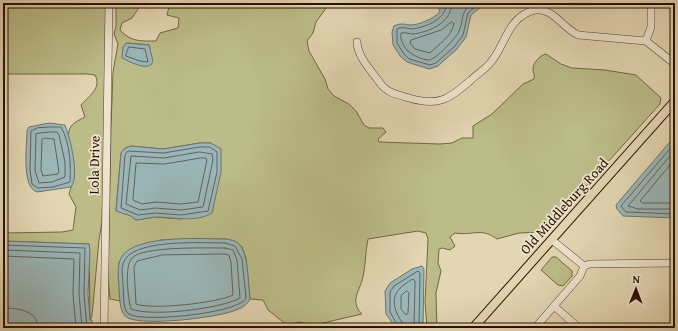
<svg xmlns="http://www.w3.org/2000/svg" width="678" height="331" viewBox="0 0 678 331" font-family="'Gentium Book Plus',serif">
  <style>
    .green { fill: #bbbc88; stroke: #736644; fill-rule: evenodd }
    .water { fill: #9ab6b8; stroke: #6e736e }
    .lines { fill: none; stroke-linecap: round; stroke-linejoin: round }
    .shore { stroke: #62625c; stroke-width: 1 }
    .minor-casing { stroke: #59412d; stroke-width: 8 }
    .major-casing { stroke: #2b0f00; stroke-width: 10 }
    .minor { stroke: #ede4ce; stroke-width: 7 }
    .major { stroke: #e3d6b3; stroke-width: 8 }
    .labels { text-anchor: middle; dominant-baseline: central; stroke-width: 3.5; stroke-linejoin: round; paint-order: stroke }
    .street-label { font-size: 14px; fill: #2b0f00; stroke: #ede4ce }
  </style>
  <rect width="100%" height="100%" fill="#e3d6b3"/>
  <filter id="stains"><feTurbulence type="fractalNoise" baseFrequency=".005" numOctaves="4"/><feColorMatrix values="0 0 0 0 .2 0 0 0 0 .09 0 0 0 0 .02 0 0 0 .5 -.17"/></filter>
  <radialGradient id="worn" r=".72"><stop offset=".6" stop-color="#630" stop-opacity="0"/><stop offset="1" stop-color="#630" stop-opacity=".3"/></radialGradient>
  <g class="green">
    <path d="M 3,3 L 105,3 L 107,33 L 102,222 L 99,240 L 92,316 L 90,320 L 89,244 L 3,241 L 3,233 L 62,232 L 73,230 L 76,207 L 69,194 C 73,180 76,176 73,160 C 72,151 67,139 69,131 C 70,124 79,120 85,117 L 81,105 C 89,96 102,88 95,75 L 87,74 L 3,74 Z"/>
    <path d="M 116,3 L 142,3 L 132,18 L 122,23 L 120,30 C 131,42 141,41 156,41 L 160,33 L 178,28 L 179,18 L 167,15 L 170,3 L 330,3 L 316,22 L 313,33 L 307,41 L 309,51 L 325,79 L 328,89 L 334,96 L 349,104 L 356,111 L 364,125 L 369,128 L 383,128 L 386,132 L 378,139 L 379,142 L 440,144 L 452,143 L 462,138 L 473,138 L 473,126 L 492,114 L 523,84 L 534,79 C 535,75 533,72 533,69 C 533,62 541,55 546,54 L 561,64 L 572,68 L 605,70 L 636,75 L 661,98 L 660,104 L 545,232 L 519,233 L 497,239 C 481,227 473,236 455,233 L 450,237 L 455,246 L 450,250 L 442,248 L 439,249 L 438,263 L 441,271 L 436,293 L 437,328 L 427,328 L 425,302 L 428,239 L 426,233 L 418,231 L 368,239 C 365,252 366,264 363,277 C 360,291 349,301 362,314 L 314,325 L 299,322 L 287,325 L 268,310 L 263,300 L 250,299 L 246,258 L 242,247 L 226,239 L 160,240 L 119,262 L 120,301 L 110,299 L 108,277 L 111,128 L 113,72 L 118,44 L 114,34 L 116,26 ZM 127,43 L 149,45 L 150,49 L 147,66 L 130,62 L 123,47 ZM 200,143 L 211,143 L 181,219 L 155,217 L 136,220 L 131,216 L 116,210 L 121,154 L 125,148 L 131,146 L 163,149 Z"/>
    <path d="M 552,257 L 556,257 L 572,271 L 572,276 L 563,286 L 558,285 L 541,270 Z"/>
  </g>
  <g class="water">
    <path d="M 444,3 L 486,3 L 471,15 L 466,37 L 457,49 L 438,66 L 429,69 L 407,62 L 401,57 L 393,45 L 392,32 L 394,26 C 400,23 403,24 410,25 C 419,25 433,19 440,12 L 439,10 Z"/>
    <path d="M 126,43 L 149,45 L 153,61 L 151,65 C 142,69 131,62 122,58 L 123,47 Z"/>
    <path d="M 49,123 L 65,125 C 70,138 80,175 71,187 L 37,192 C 21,187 27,145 27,130 L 29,127 Z"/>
    <path d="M 675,136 L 675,218 L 623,216 L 617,209 L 616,205 Z"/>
    <path d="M 200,143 L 211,143 L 221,149 L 221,172 L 212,213 C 196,223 173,217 155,217 C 149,218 143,219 136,220 L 131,216 L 116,211 L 121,153 L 125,148 L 131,146 L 163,149 Z"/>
    <path d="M 226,239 C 230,240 235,240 238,243 C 249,252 248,286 250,299 C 247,305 242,308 236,310 C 218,318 144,326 128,318 C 119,314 120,298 119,290 C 119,282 117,271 119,263 C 125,233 202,239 226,239 Z"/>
    <path d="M 3,241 L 89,244 L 90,252 L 88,294 L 90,320 L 92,320 L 91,328 L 31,328 L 3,323 Z"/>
    <path d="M 422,266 L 424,269 L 423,328 L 396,328 L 386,314 L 385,291 L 390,283 L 412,269 Z"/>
  </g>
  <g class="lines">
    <g class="shore">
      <path d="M 447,3 C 445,20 428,26 413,29 C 407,29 403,26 397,29 L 397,43 L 404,54 L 409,59 L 430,65 L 436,63 L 454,47 L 463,35 L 468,13 L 480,3"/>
      <path d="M 452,3 C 451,23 431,31 414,34 C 409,34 405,32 401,33 C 400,40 403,45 407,50 C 412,55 422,60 429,60 C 436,59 455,39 458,33 C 465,20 459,13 472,3"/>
      <path d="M 452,22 L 454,24 C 451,37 439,44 430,53 L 415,49 L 410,43 L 411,40 L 441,30 Z"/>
      <path d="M 129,47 L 145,49 L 148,62 L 140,61 L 126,56 Z"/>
      <path d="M 49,127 L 61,127 C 70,142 71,165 70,182 L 53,187 L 38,188 L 32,184 L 30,170 L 31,131 L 37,128 Z"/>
      <path d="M 49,132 L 57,132 L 59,135 L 65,162 L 65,177 L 52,182 L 39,183 L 35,170 L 36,134 Z"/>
      <path d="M 44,138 L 54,139 L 59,172 L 58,174 L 43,176 L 41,170 L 42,140 Z"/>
      <path d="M 675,143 L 621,206 L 626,212 L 675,214"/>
      <path d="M 200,147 L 210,147 L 217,152 L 217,172 L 208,211 L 181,215 L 155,213 L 138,215 L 121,208 L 125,155 L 128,151 L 163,153 Z"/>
      <path d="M 675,150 L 628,206 L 638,209 L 675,209"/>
      <path d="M 200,152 L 212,154 L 213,160 L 203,207 L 181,210 L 155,208 L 140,210 L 126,204 L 131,156 L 164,158 Z"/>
      <path d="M 201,158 L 206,158 L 207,160 L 198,202 L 181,204 L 156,202 L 142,204 L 133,200 L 136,163 L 164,164 Z"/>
      <path d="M 675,159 L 640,201 L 642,203 L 675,203"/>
      <path d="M 225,243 L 235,246 L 242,259 L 246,298 C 240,313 143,323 129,314 C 122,310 124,292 123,285 C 123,279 121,270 123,264 C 129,238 204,243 225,243 Z"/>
      <path d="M 3,245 L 85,248 L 84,294 L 87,328"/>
      <path d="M 225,248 L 233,250 L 237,260 L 240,298 C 220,309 151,317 131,309 C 128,298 124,267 132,258 C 143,246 207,248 225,248 Z"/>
      <path d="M 3,250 L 80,253 L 79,294 L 82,328"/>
      <path d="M 224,254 L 229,255 L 231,262 L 233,295 C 217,303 152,310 136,304 L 134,267 L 137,261 L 162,255 Z"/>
      <path d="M 3,256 L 74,259 L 73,294 L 76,328"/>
      <path d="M 407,291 L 409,293 L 408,313 L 406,315 L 401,309 L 401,296 Z"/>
      <path d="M 3,308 C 17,308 38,310 38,328"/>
      <path d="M 399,328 L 390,312 L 390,292 L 394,286 L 418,271 L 420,273 L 419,328"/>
      <path d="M 404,328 C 403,321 398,318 396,311 C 390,295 400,286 413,279 L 415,281 L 414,328"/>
    </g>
    <g class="minor-casing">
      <g id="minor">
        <path d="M 646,41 L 651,27 L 651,3"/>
        <path d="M 357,42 C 358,58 371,70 380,83 C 387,93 398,95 409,98 C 439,107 449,99 471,80 C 477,74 486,69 491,62 C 506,44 508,16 535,10 C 552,7 563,28 578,35 L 646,41 L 675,64"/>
        <path d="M 552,240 L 584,266"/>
        <path d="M 584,266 L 590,264 L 675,263"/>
        <path d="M 554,306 L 579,328"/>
        <path d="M 104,328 L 109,3"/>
        <path d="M 535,328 L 580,276 L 584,266"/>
      </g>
    </g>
    <g class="major-casing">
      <path id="major" d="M 473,328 L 675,101"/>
    </g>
    <use href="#minor" class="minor"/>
    <use href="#major" class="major"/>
  </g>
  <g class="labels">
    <g class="street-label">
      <text transform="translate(94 165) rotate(-89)">Lola Drive</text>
      <text transform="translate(564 206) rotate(-48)">Old Middleburg Road</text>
    </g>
  </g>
  <rect width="678" height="331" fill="none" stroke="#e3d6b3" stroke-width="16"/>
  <rect x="4" y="4" width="670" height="323" fill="none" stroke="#2b0f00" stroke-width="2"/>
  <rect x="8" y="8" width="662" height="315" fill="none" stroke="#2b0f00"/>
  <g transform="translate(636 289) rotate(1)" stroke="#ede4ce" stroke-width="3" paint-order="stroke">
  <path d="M0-3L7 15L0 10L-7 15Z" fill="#2b0f00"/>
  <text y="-6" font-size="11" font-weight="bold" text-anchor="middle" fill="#2b0f00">N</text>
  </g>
  <rect width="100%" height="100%" filter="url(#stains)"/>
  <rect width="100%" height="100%" fill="url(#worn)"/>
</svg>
